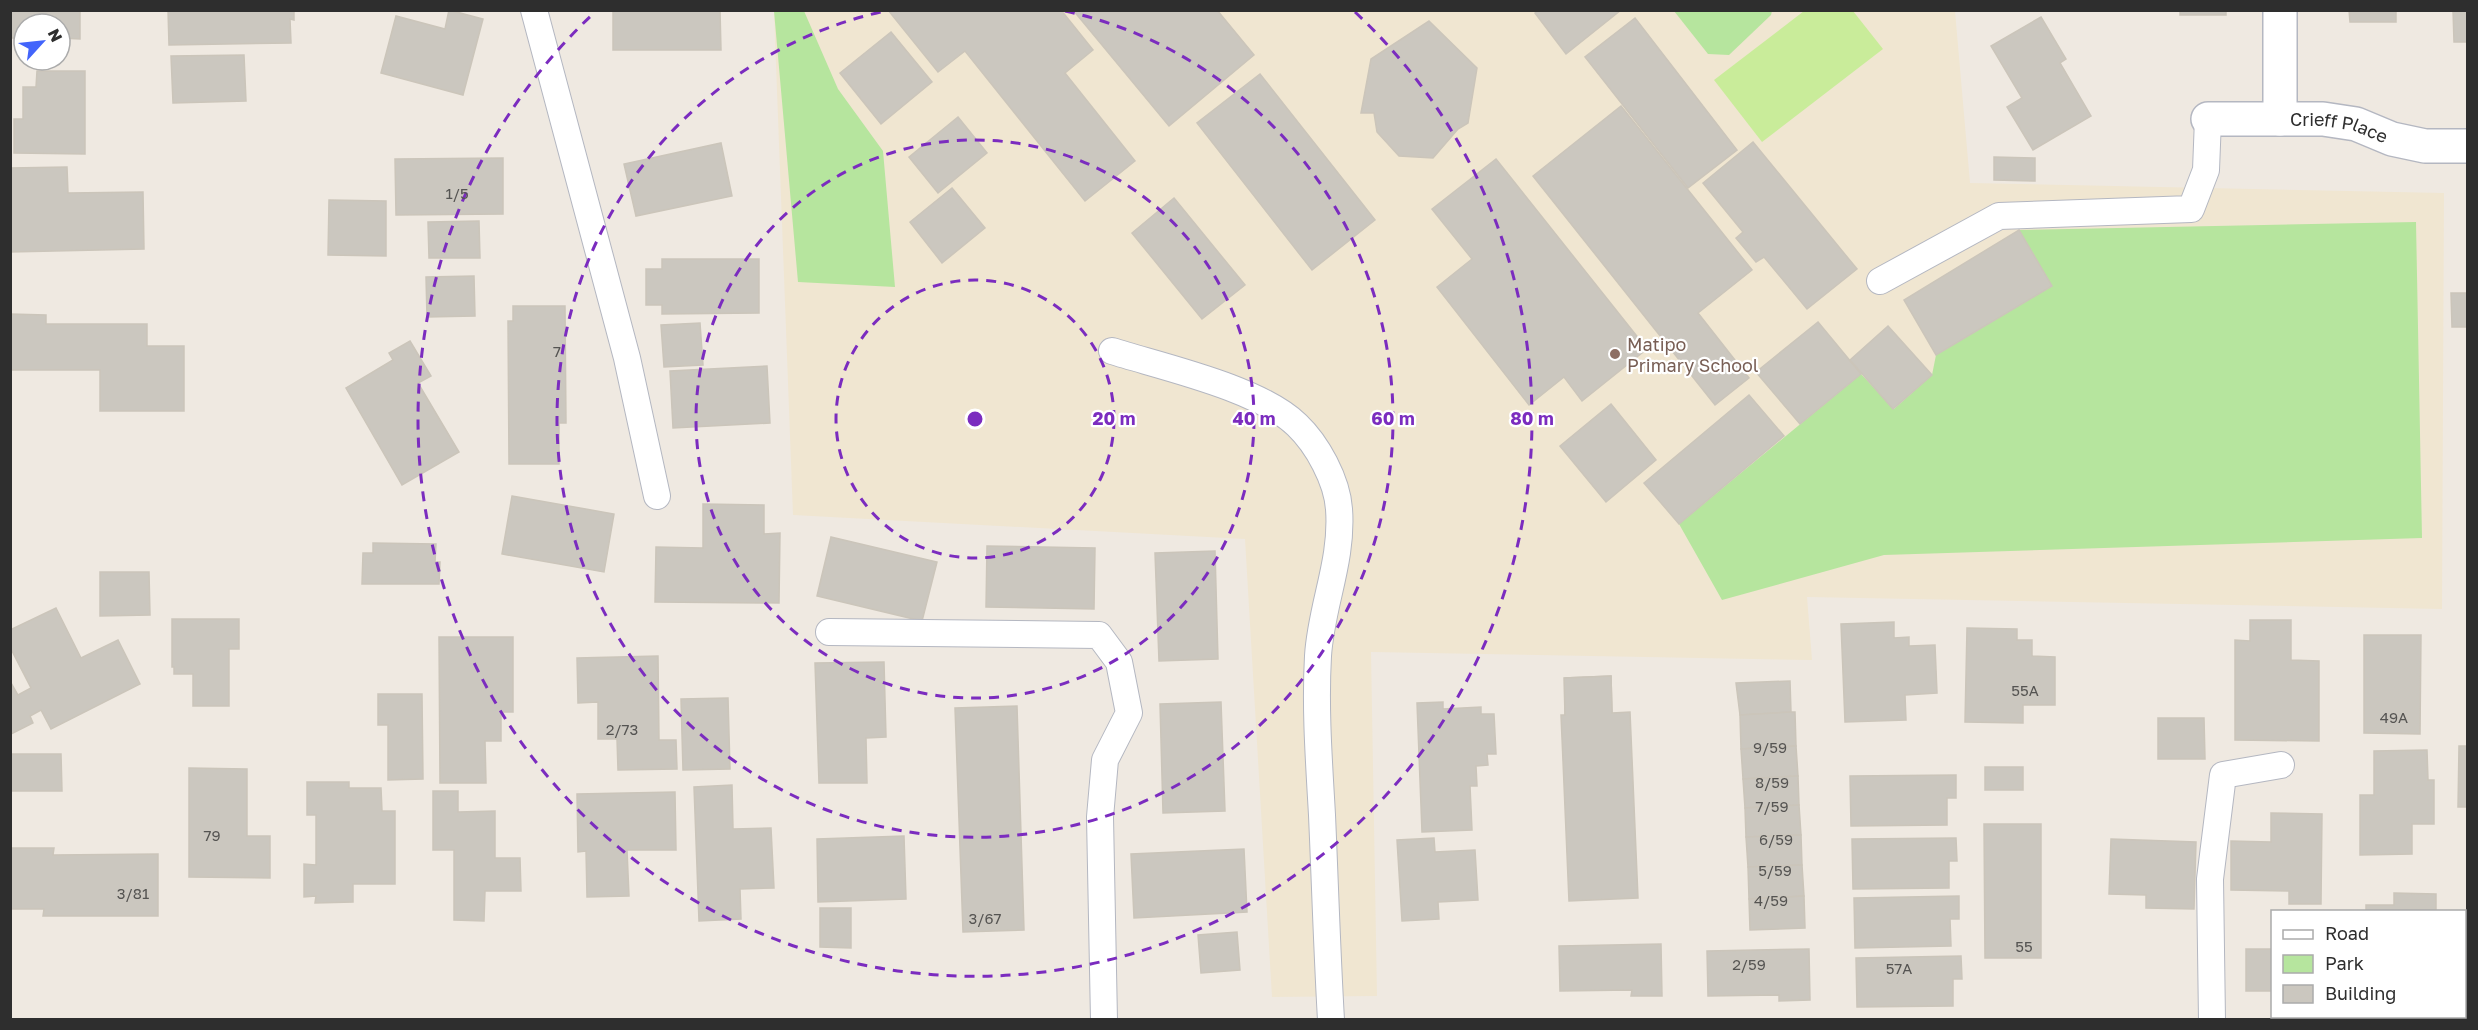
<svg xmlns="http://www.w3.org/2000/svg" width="2478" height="1030" viewBox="0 0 2478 1030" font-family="'Golos Text',sans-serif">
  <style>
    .education { fill: #f0e6d1 }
    .green { fill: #b6e59e }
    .pitch { fill: #c9ec9a }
    .building { fill: #cbc7bf; stroke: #cbc5ba; stroke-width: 1.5 }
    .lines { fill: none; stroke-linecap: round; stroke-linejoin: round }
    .lane-casing { stroke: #b4b7c1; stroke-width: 28 }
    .street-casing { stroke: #b4b7c1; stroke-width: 36 }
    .lane { stroke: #fff; stroke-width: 26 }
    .street { stroke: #fff; stroke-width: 33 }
    .ring { fill: none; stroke: #7b2cbf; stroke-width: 3; stroke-dasharray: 10 8 }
    .education-dot { fill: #8d6e63; stroke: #fff; stroke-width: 2 }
    .labels { text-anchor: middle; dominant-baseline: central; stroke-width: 4.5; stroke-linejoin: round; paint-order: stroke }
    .number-label { font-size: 15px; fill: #555452 }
    .street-label { font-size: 18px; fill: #2e2e2e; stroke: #fff }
    .education-label { font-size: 18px; fill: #785e54; stroke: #fff; text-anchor: start }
    .centre { fill: #7b2cbf; stroke: #fff; stroke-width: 3 }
    .ring-label { font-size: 18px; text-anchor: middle; font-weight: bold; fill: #7b2cbf; stroke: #fff; stroke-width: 4.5; stroke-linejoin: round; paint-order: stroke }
  </style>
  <rect width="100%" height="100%" fill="#efe9e1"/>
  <path class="education" d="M 774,11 L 1955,11 L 1970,183 L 2444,193 L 2442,609 L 1807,597 L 1812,660 L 1371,652 L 1377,996 L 1272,997 L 1245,539 L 793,515 Z"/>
  <g class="green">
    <path d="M 774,11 L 804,11 L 838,89 L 883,151 L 895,287 L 798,282 Z"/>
    <path d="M 1674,11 L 1772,11 L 1771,15 L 1729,55 L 1708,54 Z"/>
    <path d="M 2416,222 L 2422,538 L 1884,555 L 1722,600 L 1679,524 L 1861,374 L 1894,409 L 1932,375 L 1936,355 L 2051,285 L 2019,230 Z"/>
  </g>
  <path class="pitch" d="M 1804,11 L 1853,11 L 1883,49 L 1762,142 L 1714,80 Z"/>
  <g class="building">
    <path d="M 10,10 L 80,10 L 80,39 L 60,38 L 60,24 L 24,24 L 24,38 L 10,38 Z"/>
    <path d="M 168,10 L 294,10 L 294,20 L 290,19 L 291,43 L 169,45 Z"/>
    <path d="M 449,10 L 483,19 L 463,95 L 381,73 L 396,16 L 445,29 Z"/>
    <path d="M 613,10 L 720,10 L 721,50 L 613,50 Z"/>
    <path d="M 888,10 L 1061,10 L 1093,50 L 1065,73 L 1135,161 L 1085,201 L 965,51 L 938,72 Z"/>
    <path d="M 1073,10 L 1217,10 L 1254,55 L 1169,126 Z"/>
    <path d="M 1538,10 L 1621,10 L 1566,54 L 1535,13 Z"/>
    <rect x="2180" y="10" width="46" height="5"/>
    <path d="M 2349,10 L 2396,10 L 2396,22 L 2350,22 Z"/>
    <path d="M 2453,10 L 2468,10 L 2468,42 L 2454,42 Z"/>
    <path d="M 2041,17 L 2066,59 L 2060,63 L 2091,116 L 2033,150 L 2007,107 L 2022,98 L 1991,46 Z"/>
    <path d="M 1635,18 L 1737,150 L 1688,188 L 1585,57 Z"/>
    <path d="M 1429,21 L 1477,68 L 1468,123 L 1458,129 L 1433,158 L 1399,156 L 1377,132 L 1374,113 L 1361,113 L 1371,59 Z"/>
    <path d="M 891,32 L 932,82 L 881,124 L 840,73 Z"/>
    <path d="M 244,55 L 246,101 L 173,103 L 171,56 Z"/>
    <path d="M 37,71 L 85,71 L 85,154 L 14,153 L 14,119 L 23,119 L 23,87 L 36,87 Z"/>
    <path d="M 1260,74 L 1375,220 L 1312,270 L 1197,123 Z"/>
    <path d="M 1621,106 L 1752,270 L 1698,313 L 1749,378 L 1715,405 L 1533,176 Z"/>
    <path d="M 958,117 L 987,153 L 938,193 L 909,157 Z"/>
    <path d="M 1753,142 L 1857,269 L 1807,309 L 1764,257 L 1756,262 L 1736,238 L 1743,232 L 1703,183 Z"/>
    <path d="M 721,143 L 732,196 L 636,216 L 624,164 Z"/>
    <path d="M 1994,157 L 2035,158 L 2035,181 L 1994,180 Z"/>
    <path d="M 503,158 L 503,214 L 396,215 L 395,159 Z"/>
    <path d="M 1496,159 L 1647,349 L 1582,401 L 1564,377 L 1529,405 L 1437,287 L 1472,259 L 1432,209 Z"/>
    <path d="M 67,167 L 68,193 L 143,192 L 144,249 L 10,252 L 10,168 Z"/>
    <path d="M 952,188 L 985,228 L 942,263 L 910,222 Z"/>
    <path d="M 1174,198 L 1245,285 L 1202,319 L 1132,233 Z"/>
    <path d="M 329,200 L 386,201 L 386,256 L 328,255 Z"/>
    <path d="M 479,221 L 480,258 L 429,258 L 428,222 Z"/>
    <path d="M 2019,230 L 2052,286 L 1936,355 L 1904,300 Z"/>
    <path d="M 662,259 L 759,259 L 759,313 L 662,314 L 662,305 L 646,305 L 646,269 L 662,269 Z"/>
    <path d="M 474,276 L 475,316 L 427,317 L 426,277 Z"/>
    <path d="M 2451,293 L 2468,293 L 2468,327 L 2452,327 Z"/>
    <path d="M 513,306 L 565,306 L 566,423 L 559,423 L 559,464 L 509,464 L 508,321 L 513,321 Z"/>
    <path d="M 10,314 L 46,315 L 46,324 L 147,324 L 147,346 L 184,346 L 184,411 L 100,411 L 100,370 L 10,370 Z"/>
    <path d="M 1818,322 L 1861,374 L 1800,424 L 1756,372 Z"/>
    <path d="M 700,323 L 703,365 L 664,367 L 661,325 Z"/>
    <path d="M 1888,326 L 1932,375 L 1893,409 L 1850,360 Z"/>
    <path d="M 410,341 L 431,376 L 418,383 L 459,452 L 402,485 L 346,388 L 393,360 L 389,353 Z"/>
    <path d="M 767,366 L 770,423 L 673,428 L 670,371 Z"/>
    <path d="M 1749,395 L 1784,436 L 1679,524 L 1644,483 Z"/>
    <path d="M 1611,404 L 1656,460 L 1606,502 L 1560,446 Z"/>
    <path d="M 512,496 L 614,514 L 604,572 L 502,554 Z"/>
    <path d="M 703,504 L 764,505 L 764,534 L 780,533 L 779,603 L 655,602 L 656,547 L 703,548 Z"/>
    <path d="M 831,537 L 937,562 L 922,621 L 817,596 Z"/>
    <path d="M 373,543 L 436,544 L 435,562 L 440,562 L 439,584 L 362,584 L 363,553 L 373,553 Z"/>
    <path d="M 987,546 L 1095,548 L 1094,609 L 986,607 Z"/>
    <path d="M 1215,551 L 1218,659 L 1159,661 L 1155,553 Z"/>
    <path d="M 100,572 L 149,572 L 150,615 L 100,616 Z"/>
    <path d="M 56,608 L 81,658 L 118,640 L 140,684 L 51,729 L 41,710 L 30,716 L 33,723 L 11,734 L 10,681 L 18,695 L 31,688 L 10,647 L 10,630 Z"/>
    <path d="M 172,619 L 239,619 L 239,649 L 229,649 L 229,706 L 193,706 L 193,674 L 174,674 L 174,667 L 172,667 Z"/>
    <path d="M 2250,620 L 2291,620 L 2291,660 L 2319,661 L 2319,741 L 2235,740 L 2235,640 L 2250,641 Z"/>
    <path d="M 1894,622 L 1894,638 L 1909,637 L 1909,646 L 1935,645 L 1937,693 L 1905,695 L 1906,720 L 1845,722 L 1841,624 Z"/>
    <path d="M 1967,628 L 2017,629 L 2017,640 L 2032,640 L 2032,656 L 2055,657 L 2055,705 L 2023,705 L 2023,723 L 1965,722 Z"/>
    <path d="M 2364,635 L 2421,635 L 2420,734 L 2364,733 Z"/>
    <path d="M 439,637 L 513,637 L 513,712 L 501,712 L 501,741 L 485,741 L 486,783 L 440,783 Z"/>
    <path d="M 658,656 L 659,740 L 676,740 L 677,769 L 618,770 L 617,739 L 598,739 L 598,702 L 578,703 L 577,658 Z"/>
    <path d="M 884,662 L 886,737 L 866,738 L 867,783 L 819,783 L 815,663 Z"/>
    <path d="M 1611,676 L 1612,713 L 1565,715 L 1565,678 Z"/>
    <path d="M 1611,676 L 1612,713 L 1630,712 L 1638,898 L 1569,901 L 1561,715 L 1565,715 L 1564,678 Z"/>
    <path d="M 1790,681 L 1791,712 L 1740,715 L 1736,683 Z"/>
    <path d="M 378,694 L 422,694 L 423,779 L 388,780 L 388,725 L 378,725 Z"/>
    <path d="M 728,698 L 730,769 L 683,770 L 681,699 Z"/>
    <path d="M 1221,702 L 1225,811 L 1163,813 L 1160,704 Z"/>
    <path d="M 1443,702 L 1443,709 L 1481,707 L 1481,714 L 1494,714 L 1496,754 L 1487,754 L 1488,765 L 1476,766 L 1477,786 L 1470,786 L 1472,830 L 1422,832 L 1417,703 Z"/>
    <path d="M 1017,706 L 1024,930 L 963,932 L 955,708 Z"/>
    <path d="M 1791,712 L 1795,712 L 1796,746 L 1741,749 L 1740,715 Z"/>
    <path d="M 2158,718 L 2204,718 L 2205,759 L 2158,759 Z"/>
    <path d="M 1796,746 L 1798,776 L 1743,779 L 1741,749 Z"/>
    <path d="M 2459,746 L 2468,746 L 2468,807 L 2458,807 Z"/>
    <path d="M 2427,750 L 2428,780 L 2434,780 L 2434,824 L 2412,824 L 2412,854 L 2360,855 L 2360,795 L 2374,795 L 2374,751 Z"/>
    <path d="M 10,754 L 61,754 L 62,791 L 10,791 Z"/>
    <rect x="1985" y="767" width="38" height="23"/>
    <path d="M 189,768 L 247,769 L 247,836 L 270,836 L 270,878 L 189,877 Z"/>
    <path d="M 1956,775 L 1956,798 L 1947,798 L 1947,825 L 1851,826 L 1850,776 Z"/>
    <path d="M 1798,776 L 1799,805 L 1745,808 L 1743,779 Z"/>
    <path d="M 307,782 L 349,782 L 349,788 L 381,788 L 382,811 L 395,811 L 395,884 L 353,884 L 353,902 L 315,903 L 316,896 L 304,897 L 304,864 L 316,865 L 316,815 L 307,815 Z"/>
    <path d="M 732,785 L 733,829 L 771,828 L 774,888 L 740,889 L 741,919 L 699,921 L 694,787 Z"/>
    <path d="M 433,791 L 458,791 L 458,812 L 495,811 L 495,858 L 520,858 L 521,891 L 485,891 L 484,921 L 454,920 L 454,850 L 433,850 Z"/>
    <path d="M 675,792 L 676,850 L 627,850 L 629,896 L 587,897 L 586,851 L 578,852 L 577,794 Z"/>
    <path d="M 1799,805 L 1801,835 L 1746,837 L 1745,808 Z"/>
    <path d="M 2271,813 L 2322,814 L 2321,904 L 2289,904 L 2289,891 L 2231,890 L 2231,841 L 2271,842 Z"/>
    <path d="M 1984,824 L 2041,824 L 2041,958 L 1985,958 Z"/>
    <path d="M 1801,835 L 1802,865 L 1748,867 L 1746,837 Z"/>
    <path d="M 904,836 L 906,899 L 818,902 L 817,839 Z"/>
    <path d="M 1434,838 L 1435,852 L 1475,850 L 1478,900 L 1438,902 L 1439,919 L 1402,921 L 1397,840 Z"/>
    <path d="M 1956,838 L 1957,861 L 1949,861 L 1949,888 L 1853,889 L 1852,839 Z"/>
    <path d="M 2111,839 L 2196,842 L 2194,909 L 2146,908 L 2146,895 L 2109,894 Z"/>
    <path d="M 10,848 L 54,848 L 53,855 L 158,854 L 158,916 L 43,916 L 44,909 L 10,909 Z"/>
    <path d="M 1244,849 L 1247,912 L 1134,918 L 1131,854 Z"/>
    <path d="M 1802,865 L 1804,896 L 1749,899 L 1748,867 Z"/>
    <path d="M 2394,893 L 2436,894 L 2436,912 L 2366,912 L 2366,905 L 2394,905 Z"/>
    <path d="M 1804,896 L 1805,928 L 1750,930 L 1749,899 Z"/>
    <path d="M 1959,896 L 1959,919 L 1950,919 L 1951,946 L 1855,948 L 1854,898 Z"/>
    <path d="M 820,908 L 851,908 L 851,948 L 820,947 Z"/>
    <path d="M 1237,932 L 1240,970 L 1201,973 L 1198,935 Z"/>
    <path d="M 1661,944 L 1662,996 L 1631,996 L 1632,990 L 1560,991 L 1559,946 Z"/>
    <path d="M 1809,949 L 1810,1000 L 1779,1001 L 1779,995 L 1708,996 L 1707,951 Z"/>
    <rect x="2246" y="949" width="26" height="42"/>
    <path d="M 1961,956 L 1962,979 L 1953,979 L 1953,1006 L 1857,1007 L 1856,958 Z"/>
  </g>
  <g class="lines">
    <g class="lane-casing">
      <g id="lane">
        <path d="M 534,10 L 627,358 L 657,496"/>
        <path d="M 1880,281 L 1999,216 L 2191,209 L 2206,170 L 2208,119"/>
        <path d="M 1112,351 C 1163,367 1259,388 1297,425 C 1317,444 1337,480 1339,509 C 1343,561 1321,606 1318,656 C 1315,709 1319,762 1322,815 C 1325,883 1327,951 1331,1020"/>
        <path d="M 829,632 L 1099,635 L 1119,662 L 1129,713 L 1105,760 L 1100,817 L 1104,1020"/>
        <path d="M 2212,1020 L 2210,879 L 2223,775 L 2281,765"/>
      </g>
    </g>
    <g class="street-casing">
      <g id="street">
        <path id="s1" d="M 2208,119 L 2323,119 L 2356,124 L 2392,139 L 2425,146 L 2468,146"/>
        <path d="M 2280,119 L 2280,10"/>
      </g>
    </g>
    <use href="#lane" class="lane"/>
    <use href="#street" class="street"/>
  </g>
  <g class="ring">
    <circle cx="975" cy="419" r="139"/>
    <circle cx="975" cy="419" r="279"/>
    <path d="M1065 11A418 418 0 1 1 885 11"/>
    <path d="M1355 12A557 557 0 1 1 595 12"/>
  </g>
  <circle class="education-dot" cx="1615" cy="354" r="6"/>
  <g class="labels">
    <g class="number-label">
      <text x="457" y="193">1/5</text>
      <text x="557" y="351">7</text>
      <text x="2025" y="690">55A</text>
      <text x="2394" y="717">49A</text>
      <text x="622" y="729">2/73</text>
      <text x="1770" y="747">9/59</text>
      <text x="1772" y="782">8/59</text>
      <text x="1772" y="806">7/59</text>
      <text x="212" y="835">79</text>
      <text x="1776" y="839">6/59</text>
      <text x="1775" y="870">5/59</text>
      <text x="133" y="893">3/81</text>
      <text x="1771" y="900">4/59</text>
      <text x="985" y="918">3/67</text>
      <text x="2024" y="946">55</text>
      <text x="1749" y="964">2/59</text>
      <text x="1899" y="968">57A</text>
    </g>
    <g class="street-label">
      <text stroke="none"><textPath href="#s1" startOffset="132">Crieff Place</textPath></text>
    </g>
    <g class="education-label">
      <text x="1627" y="344">Matipo<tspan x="1627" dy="21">Primary School</tspan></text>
    </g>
  </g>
  <circle cx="975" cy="419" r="9" class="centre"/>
  <g class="ring-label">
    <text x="1114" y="425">20 m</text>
    <text x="1254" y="425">40 m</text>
    <text x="1393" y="425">60 m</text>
    <text x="1532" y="425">80 m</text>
  </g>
  <rect width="2478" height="1030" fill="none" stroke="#2e2e2e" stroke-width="24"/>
  <rect x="2271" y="910" width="195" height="108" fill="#ffffff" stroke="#ababab" stroke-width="1.5"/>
  <rect x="2283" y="930" width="30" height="9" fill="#ffffff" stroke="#ababab" stroke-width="1.5"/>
  <text x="2325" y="940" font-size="18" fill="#2e2e2e">Road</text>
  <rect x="2283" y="955" width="30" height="18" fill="#b6e59e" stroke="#ababab" stroke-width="1.5"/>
  <text x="2325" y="970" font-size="18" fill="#2e2e2e">Park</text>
  <rect x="2283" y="985" width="30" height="18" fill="#cbc7bf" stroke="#ababab" stroke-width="1.5"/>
  <text x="2325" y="1000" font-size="18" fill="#2e2e2e">Building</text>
  <g transform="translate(42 42) rotate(63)"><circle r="28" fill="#ffffff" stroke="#ababab" stroke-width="1.5"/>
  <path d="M0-4.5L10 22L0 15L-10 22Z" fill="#4264fb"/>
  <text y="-9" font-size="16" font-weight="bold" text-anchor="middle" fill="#2e2e2e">N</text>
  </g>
</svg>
